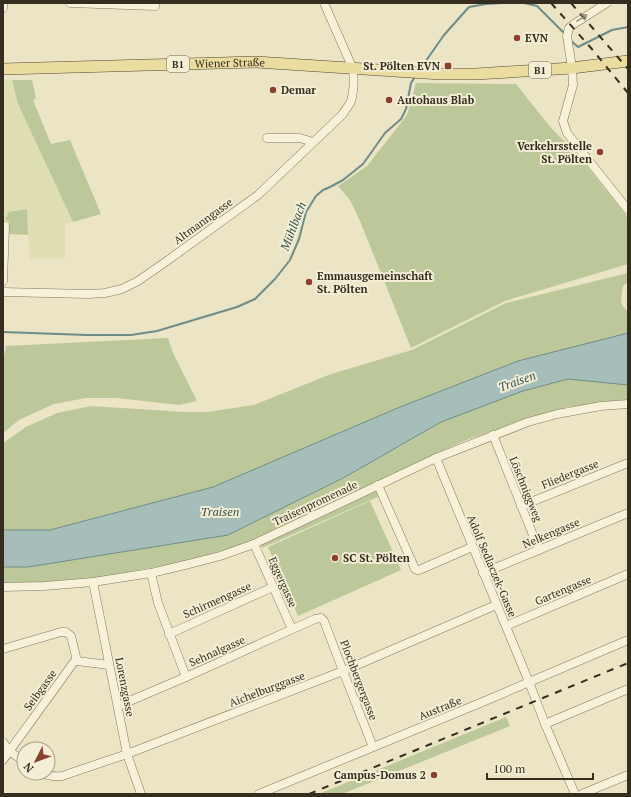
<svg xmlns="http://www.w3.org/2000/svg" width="631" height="797" viewBox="0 0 631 797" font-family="'PT Serif',serif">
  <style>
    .farmland { fill: #e0deb3 }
    .green { fill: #bcc89a }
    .water { fill: #a6beba; stroke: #6e8c88 }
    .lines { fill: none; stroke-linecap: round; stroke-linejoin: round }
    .stream { stroke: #6e8c88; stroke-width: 2 }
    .minor-casing { stroke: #84775d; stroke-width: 9 }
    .major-casing { stroke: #524530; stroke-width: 12 }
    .minor { stroke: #f6f1d8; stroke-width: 8 }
    .major { stroke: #ebdda0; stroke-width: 11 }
    .rail { stroke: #352d1f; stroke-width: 2; stroke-dasharray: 7 7; stroke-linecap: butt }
    .oneway { stroke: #968f7c }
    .poi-dot { fill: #8e3d31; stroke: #f3eed4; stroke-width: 1.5 }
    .labels { text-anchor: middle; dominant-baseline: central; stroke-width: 4; stroke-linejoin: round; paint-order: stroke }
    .shield { fill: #f3eed4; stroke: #6e6755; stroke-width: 1 }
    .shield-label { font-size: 10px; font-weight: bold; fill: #352d1f }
    .poi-label { font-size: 11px; font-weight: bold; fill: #352d1f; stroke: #f3eed4; text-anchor: start }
    .street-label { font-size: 11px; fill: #352d1f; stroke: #f3eed4 }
    .water-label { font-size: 12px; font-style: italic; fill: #305154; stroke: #f3eed4 }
  </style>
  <rect width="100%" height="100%" fill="#ebe4c5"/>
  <path class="farmland" d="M 3,80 L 12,80 L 18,104 L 73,222 L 65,224 L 65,258 L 30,259 L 26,209 L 9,212 L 3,222 Z"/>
  <g class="green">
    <path d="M 12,80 L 32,80 L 36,98 L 33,100 L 51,144 L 70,140 L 101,214 L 73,222 L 18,104 Z"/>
    <path d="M 416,83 L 516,84 L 551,128 L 577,154 L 628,218 L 628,264 L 505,301 L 411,348 L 360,221 L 350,200 L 338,186 L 367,166 L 407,115 Z"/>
    <path d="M 27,209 L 28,235 L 7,234 L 6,227 L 10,223 L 5,219 L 9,212 Z"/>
    <path d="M 628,273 L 628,282 L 623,286 L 621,300 L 622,305 L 628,312 L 628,333 L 518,361 L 400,407 L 213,487 L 50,530 L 3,530 L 3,443 L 26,427 L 57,413 L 91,406 L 184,412 L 207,412 L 254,405 L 331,374 L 412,350 L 506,303 Z"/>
    <path d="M 168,338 L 173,353 L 197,401 L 179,405 L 117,398 L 86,398 L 54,404 L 19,420 L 3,433 L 3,363 L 6,346 Z"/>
    <path d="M 568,379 L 628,385 L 628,400 L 616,401 L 567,407 L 469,439 L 439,452 L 384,478 L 368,489 L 248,543 L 184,562 L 94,578 L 48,583 L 3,584 L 3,567 L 28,567 L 228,535 L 345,477 L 441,422 L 523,391 Z"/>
    <path d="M 377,488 L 380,496 L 262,548 L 260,543 Z"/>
    <path d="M 370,501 L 401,570 L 298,616 L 268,547 Z"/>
    <path d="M 506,717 L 510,726 L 342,794 L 319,794 Z"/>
  </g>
  <path class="water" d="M 628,333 L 628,385 L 568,379 L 523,391 L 441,422 L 345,477 L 228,535 L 28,567 L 3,567 L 3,530 L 50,530 L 213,487 L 400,407 L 518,361 Z"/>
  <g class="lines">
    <g class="stream">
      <path d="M 524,3 L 537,6 L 565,34"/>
      <path d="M 570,40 L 578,47 L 612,30 L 628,27"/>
      <path d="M 421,68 L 444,35 L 469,7 L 486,4 L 502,3"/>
      <path d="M 3,332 L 87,335 L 131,335 L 157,331 L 237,307 L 255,299 L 275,279 L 290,260 L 299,239 L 306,212 L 316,196 L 323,190 L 330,187 L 343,180 L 363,164 L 385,133 L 401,119 L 406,109 L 411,83 L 416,75"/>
    </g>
    <g class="minor-casing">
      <g id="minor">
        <path d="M 70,3 L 155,6 L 155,3"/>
        <path d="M 607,3 L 574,24 L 569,28 L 567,36 L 572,68 L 573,85 L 563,121 L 567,133 L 628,210"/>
        <path d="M 3,8 L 3,3"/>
        <path d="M 267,138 L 300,138 L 313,142"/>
        <path d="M 3,281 L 5,226"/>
        <path d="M 3,292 L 89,294 L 105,293 L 122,289 L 138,281 L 164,263 L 258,195 L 342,115 C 345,110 349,106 351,101 C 354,91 354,79 353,69 L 324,3"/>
        <path d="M 493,435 L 539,550"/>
        <path d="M 436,458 L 529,682 L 545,724 L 575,794"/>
        <path d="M 378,485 L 415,569 L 417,570 L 419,570 L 472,547"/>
        <path d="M 521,506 L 628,463"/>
        <path d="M 254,544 L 292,629"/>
        <path d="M 151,573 L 158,603 L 186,677"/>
        <path d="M 483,573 L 628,513"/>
        <path d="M 93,582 L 127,754 L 141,794"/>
        <path d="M 3,587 L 44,586 L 93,582 L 151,573 L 185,565 L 220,556 L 254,544 L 436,458 L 528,422 L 557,414 L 601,406 L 628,404"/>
        <path d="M 506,626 L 628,574"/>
        <path d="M 169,634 L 273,587"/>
        <path d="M 3,649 L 61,632 L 66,632 L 71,636 L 77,661"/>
        <path d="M 118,706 L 186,677 L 315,619 L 321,618 L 324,621 L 343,671 L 373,747"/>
        <path d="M 545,724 L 628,689"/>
        <path d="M 3,742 L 9,751 L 24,761"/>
        <path d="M 3,760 L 74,662 L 77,661 L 109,665"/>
        <path d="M 42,773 C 48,776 54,777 62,776 L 127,754 L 343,671 L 496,605"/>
        <path d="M 259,794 L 485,701 L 628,640"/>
        <path d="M 582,794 L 628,775"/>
      </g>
    </g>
    <g class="major-casing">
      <g id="major">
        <path id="s1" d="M 3,69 L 256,62 L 441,74 L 476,74 L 572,68 L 628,61"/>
      </g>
    </g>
    <use href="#minor" class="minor"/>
    <use href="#major" class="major"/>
    <g class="rail">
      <path d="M 551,3 L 591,48 L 628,93"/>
      <path d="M 571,3 L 628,69"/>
      <path d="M 309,794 L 628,663"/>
    </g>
  </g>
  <defs><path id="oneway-shaft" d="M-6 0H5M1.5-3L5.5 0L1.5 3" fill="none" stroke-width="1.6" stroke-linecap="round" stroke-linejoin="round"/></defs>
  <use class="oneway" href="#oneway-shaft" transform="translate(582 18) rotate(-32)"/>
  <g class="poi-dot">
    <circle cx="517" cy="38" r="4"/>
    <rect x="444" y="62" width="8" height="8" rx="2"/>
    <circle cx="273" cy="90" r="4"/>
    <circle cx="389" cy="100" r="4"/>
    <circle cx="600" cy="152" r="4"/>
    <circle cx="309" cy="282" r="4"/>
    <circle cx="335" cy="558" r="4"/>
    <circle cx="434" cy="775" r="4"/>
  </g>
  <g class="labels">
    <g class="shield">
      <rect x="167" y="56" width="22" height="16" rx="3"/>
      <rect x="529" y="62" width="22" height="16" rx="3"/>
    </g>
    <g class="shield-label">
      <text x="178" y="64">B1</text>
      <text x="540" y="70">B1</text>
    </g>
    <g class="poi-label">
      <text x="525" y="38">EVN</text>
      <text x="440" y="66" text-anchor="end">St. Pölten EVN</text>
      <text x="281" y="90">Demar</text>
      <text x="397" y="100">Autohaus Blab</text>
      <text x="592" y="146" text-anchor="end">Verkehrsstelle<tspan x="592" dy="13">St. Pölten</tspan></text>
      <text x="317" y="276">Emmausgemeinschaft<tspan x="317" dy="13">St. Pölten</tspan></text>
      <text x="343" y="558">SC St. Pölten</text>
      <text x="426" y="775" text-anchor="end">Campus-Domus 2</text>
    </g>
    <g class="street-label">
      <text stroke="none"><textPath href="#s1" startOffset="227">Wiener Straße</textPath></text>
      <text transform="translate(203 221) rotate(-36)">Altmanngasse</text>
      <text transform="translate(570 474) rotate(-22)">Fliedergasse</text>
      <text transform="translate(526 489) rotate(68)">Löschniggweg</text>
      <text transform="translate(315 503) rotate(-25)">Traisenpromenade</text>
      <text transform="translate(551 533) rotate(-23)">Nelkengasse</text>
      <text transform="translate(492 566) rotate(67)">Adolf Sedlaczek-Gasse</text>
      <text transform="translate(283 582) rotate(66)">Eggergasse</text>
      <text transform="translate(563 590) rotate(-23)">Gartengasse</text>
      <text transform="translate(217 600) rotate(-24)">Schirmengasse</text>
      <text transform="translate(217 651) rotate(-24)">Sehnalgasse</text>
      <text transform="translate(359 680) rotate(69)">Plochbergergasse</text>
      <text transform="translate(125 687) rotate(79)">Lorenzgasse</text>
      <text transform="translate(267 689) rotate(-21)">Aichelburggasse</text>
      <text transform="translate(40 690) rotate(-54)">Seibgasse</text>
      <text transform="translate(440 708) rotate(-22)">Austraße</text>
    </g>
    <g class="water-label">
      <text transform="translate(293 226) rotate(-69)">Mühlbach</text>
      <text transform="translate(517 381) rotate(-20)">Traisen</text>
      <text x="220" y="511">Traisen</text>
    </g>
  </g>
  <rect width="631" height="797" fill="none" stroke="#352d1f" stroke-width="8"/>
  <g transform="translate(36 761) rotate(228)"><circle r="19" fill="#f3eed4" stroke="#a7a18c"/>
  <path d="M0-3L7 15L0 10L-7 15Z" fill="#8e3d31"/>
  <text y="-6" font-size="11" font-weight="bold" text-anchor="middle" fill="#352d1f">N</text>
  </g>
  <path d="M487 773v6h106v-6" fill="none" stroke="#352d1f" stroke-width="2"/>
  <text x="493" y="773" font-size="12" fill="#352d1f" stroke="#f3eed4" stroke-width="3" paint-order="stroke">100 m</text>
</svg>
